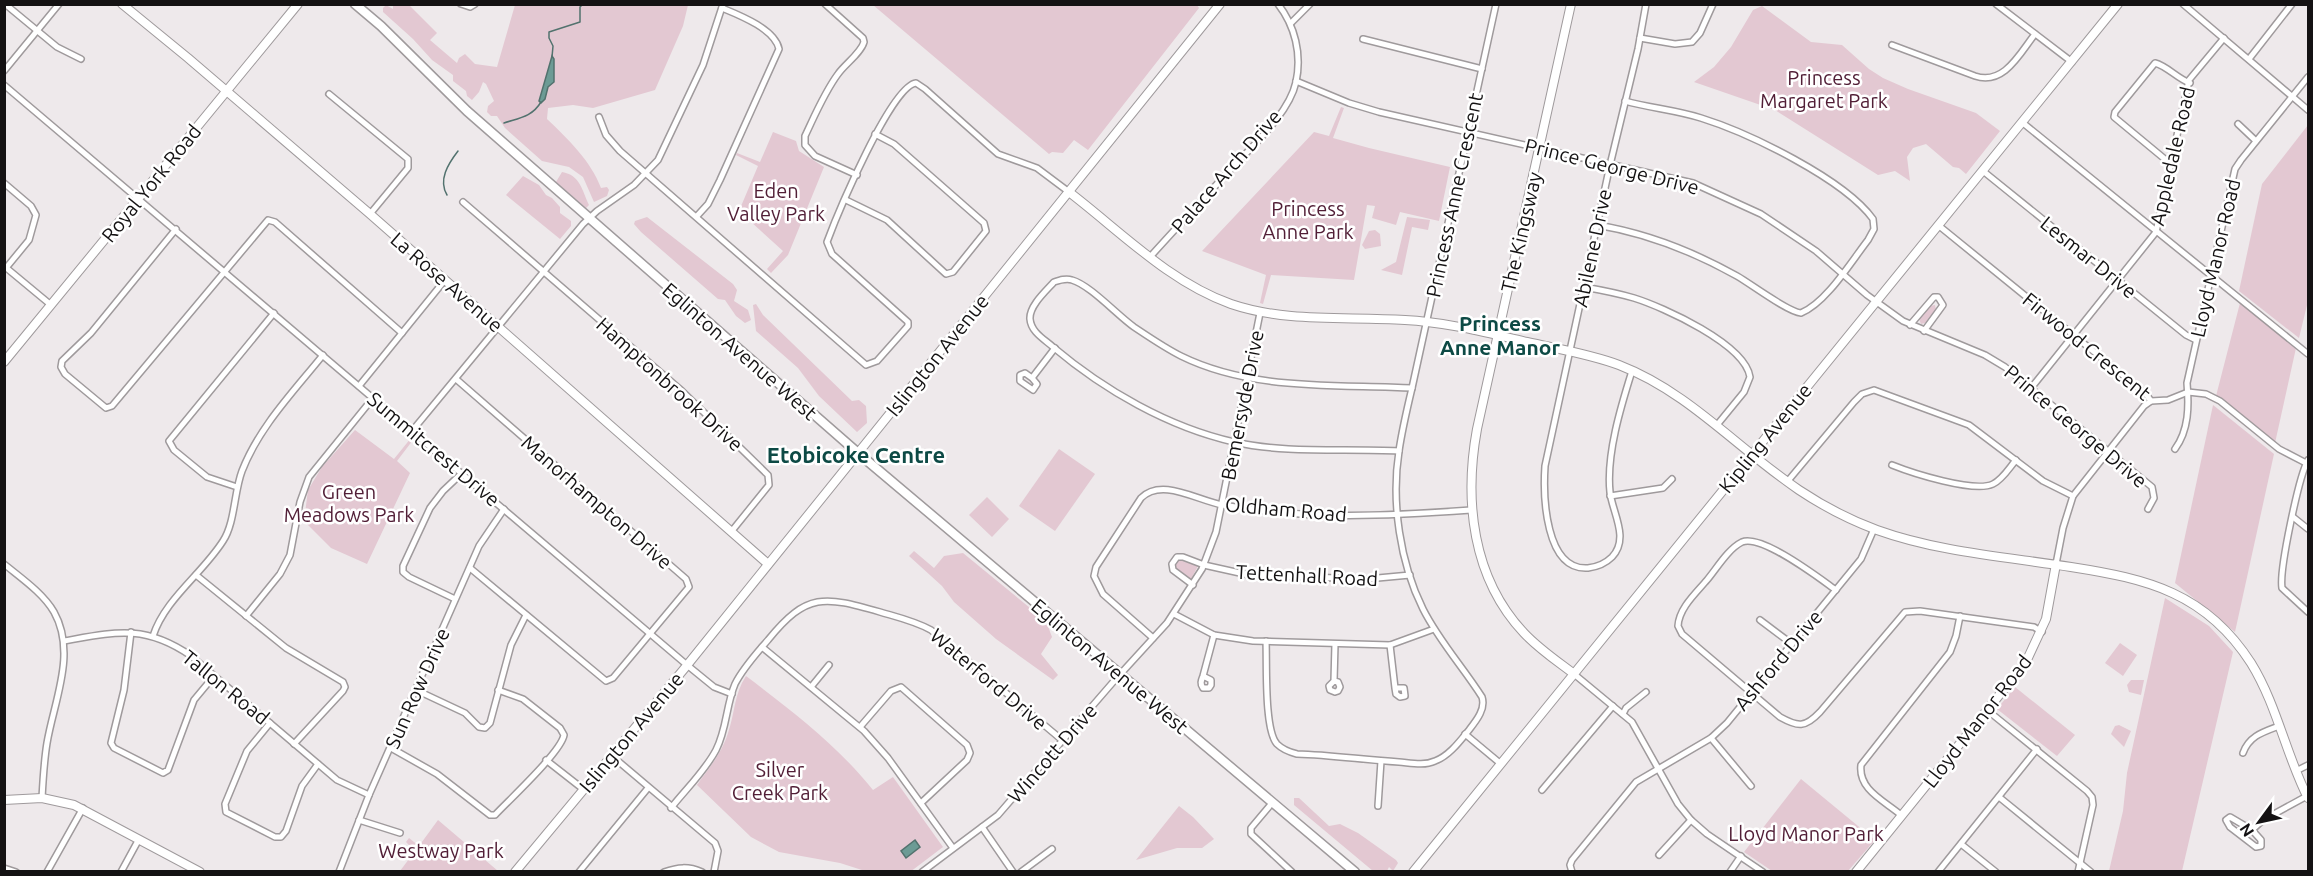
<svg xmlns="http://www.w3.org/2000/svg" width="2313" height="876" viewBox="0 0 2313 876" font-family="Ubuntu,sans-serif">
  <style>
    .green { fill: #e3c8d2 }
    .water { fill: #6c9b95; stroke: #52726e; stroke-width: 1.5 }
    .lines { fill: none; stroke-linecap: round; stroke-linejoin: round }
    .stream { stroke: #52726e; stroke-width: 1.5 }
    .street-casing { stroke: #9f9a9c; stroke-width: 8 }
    .secondary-casing { stroke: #9f9a9c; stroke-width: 10 }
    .primary-casing { stroke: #9f9a9c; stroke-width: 11 }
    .street { stroke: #fff; stroke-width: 5 }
    .secondary { stroke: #fff; stroke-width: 8 }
    .primary { stroke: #fff; stroke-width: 8 }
    .labels { text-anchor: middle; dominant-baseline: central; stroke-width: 5; stroke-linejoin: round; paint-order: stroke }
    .park-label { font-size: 20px; fill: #511e36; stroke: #fff }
    .street-label { font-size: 20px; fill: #141213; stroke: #fff }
    .neighbourhood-label { font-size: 21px; font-weight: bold; fill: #0d4a45; stroke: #fff }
    .quarter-label { font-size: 22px; font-weight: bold; fill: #0d4a45; stroke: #fff }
  </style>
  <rect width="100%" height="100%" fill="#eee9eb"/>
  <g class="green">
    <path d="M 386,5 L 393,9 L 393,5 L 409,5 L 437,33 L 430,40 L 457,63 L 459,58 L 465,54 L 475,64 L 497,67 L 515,5 L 688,5 L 683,26 L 655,90 L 593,108 L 573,105 L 548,108 L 547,119 C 568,139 591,161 601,188 L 607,187 L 609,190 L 607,196 L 594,202 L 583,177 L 569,167 L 542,161 L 505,128 L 497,116 L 491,116 L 487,112 L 488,106 L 494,101 L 486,84 L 483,82 L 479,92 L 472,100 L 467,96 L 466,91 L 453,81 L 453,75 L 432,60 L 413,39 L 383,12 L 383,8 Z"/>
    <path d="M 1197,5 L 1199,8 L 1088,150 L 1074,140 L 1063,153 L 1052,152 L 1049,154 L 873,5 Z"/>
    <path d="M 1762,6 L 1811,42 L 1842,45 L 1869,69 L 1883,78 L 1908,89 L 1976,113 L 2000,131 L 1966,174 L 1959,168 L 1953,167 L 1926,144 L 1913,148 L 1907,157 L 1910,181 L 1895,171 L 1878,175 L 1775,110 L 1694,82 L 1714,67 L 1731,47 L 1753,10 Z"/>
    <path d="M 1341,107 L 1344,108 L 1333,138 L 1369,148 L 1450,167 L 1439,221 L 1400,212 L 1396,225 L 1372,218 L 1375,206 L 1367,205 L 1354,280 L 1271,275 L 1263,304 L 1260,303 L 1266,275 L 1202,251 L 1314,132 L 1329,136 Z"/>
    <path d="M 2308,125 L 2308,301 L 2299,338 L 2239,291 L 2262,184 Z"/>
    <path d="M 773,132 L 796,141 L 799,151 L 824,167 L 788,255 L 771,273 L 767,269 L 783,251 L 739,211 L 758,166 L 736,155 L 737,153 L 760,162 Z"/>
    <path d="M 562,172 C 580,175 582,190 589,205 L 586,208 L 556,182 Z"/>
    <path d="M 523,176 L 539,185 L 546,195 L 552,198 L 560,207 L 560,213 L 571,221 L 571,226 L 560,239 L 506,195 Z"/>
    <path d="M 647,217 L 733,284 L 737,290 L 734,301 L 748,310 L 751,320 L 745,323 L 736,316 L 725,300 L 718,299 L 641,232 L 634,224 L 635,221 Z"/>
    <path d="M 1407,217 L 1430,220 L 1428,230 L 1412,227 L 1402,275 L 1381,270 L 1396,262 Z"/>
    <path d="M 1375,230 L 1380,234 L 1381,246 L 1365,249 L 1362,245 L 1369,231 Z"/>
    <path d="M 2240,303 L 2296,348 L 2275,443 L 2225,401 L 2216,396 Z"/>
    <path d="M 756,304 L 763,315 L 852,401 L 859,400 L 866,406 L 867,423 L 857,432 L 819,396 L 798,368 L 756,331 L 753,305 Z"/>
    <path d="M 1935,305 L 1936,310 L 1925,323 L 1921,324 L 1919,319 L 1930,306 Z"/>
    <path d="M 2213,405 L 2274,454 L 2235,632 L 2175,583 Z"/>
    <path d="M 355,430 L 394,459 L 411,438 L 413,440 L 397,461 L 410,473 L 367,564 L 331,548 L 304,521 L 308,490 L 322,467 Z"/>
    <path d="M 1059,449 L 1095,474 L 1055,531 L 1019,506 Z"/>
    <path d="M 987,497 L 1009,519 L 992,537 L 969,515 Z"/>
    <path d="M 914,551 L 934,568 L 944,556 L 963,553 L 1046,621 L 1052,637 L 1041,654 L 1058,675 L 1053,680 L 996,639 L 954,602 L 942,586 L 909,556 Z"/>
    <path d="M 1180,560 L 1198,566 L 1190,581 L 1174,568 L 1175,563 Z"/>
    <path d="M 2165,598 L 2209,626 L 2233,652 L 2182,871 L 2109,871 L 2123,811 L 2127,773 Z"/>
    <path d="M 2120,643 L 2137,655 L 2123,676 L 2105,663 Z"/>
    <path d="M 746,676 C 792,711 837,745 873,790 L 893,777 L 943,847 L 910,872 L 865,871 L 840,863 L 779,852 L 751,837 L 697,785 C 708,769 722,753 728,733 C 735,713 734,694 746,676 Z"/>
    <path d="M 2131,680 L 2144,680 L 2141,695 L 2129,692 L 2127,685 Z"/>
    <path d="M 2015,687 L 2075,735 L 2057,756 L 1997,709 Z"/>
    <path d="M 2119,725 L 2131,731 L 2124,747 L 2111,734 L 2115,726 Z"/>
    <path d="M 1801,779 L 1875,840 L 1848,871 L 1772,871 L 1744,852 Z"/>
    <path d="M 1294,798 L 1299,798 L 1329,826 L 1340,824 L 1358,833 L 1396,860 L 1398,863 L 1393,871 L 1389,867 L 1387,871 L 1373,871 L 1294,805 Z"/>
    <path d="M 1179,806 L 1193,817 L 1214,839 L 1202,848 L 1177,848 L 1136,860 Z"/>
    <path d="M 438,820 L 498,871 L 400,871 L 415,851 L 406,842 L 409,838 L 419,846 Z"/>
  </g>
  <g class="water">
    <path d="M 552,56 L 554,59 L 554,82 L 548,87 L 545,99 L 541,103 L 539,101 Z"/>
    <path d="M 915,840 L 920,847 L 906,858 L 901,851 Z"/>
  </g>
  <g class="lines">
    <g class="stream">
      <path d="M 552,57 L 553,46 L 549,38 L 549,32 L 580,22 L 580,7 L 583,4"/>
      <path d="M 504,123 C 519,118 532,117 541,102"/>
      <path d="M 447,195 C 438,180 448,164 458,151"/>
    </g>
    <g class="street-casing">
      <g id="street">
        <path d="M 5,4 L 57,47 L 81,59"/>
        <path d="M 461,4 L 470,7 L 475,4"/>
        <path d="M 825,4 L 863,38 L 864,42 C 861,53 845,64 838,74 C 824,93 815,115 805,136 L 805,145 L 815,156 L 857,175"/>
        <path d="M 1996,4 L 2072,62"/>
        <path d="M 2183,4 L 2308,110"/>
        <path d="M 1291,23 L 1310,4"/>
        <path d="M 1640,38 L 1675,44 L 1692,42 L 1700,33 L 1713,4"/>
        <path d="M 1363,39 L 1482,69"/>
        <path d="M 1892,45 L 1975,76 C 2004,86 2020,53 2035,34"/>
        <path d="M 2249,59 L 2292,4"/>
        <path d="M 4,71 L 59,4"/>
        <path d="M 1296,81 L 1349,103 L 1379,112 L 1693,183 L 1761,214 L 1816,251 L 1867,295 L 1903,321 L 1985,355 L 2005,367 L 2152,487 L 2154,498 L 2148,509"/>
        <path d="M 4,85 L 687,665 L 714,687 L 732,694"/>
        <path d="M 329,94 L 408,159 L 408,168 L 370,214"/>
        <path d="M 599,117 L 606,135 L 620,151 L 866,365 L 877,361 L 908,326 L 908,322 L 832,254 L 827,242 C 837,215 891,86 916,83 L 925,89 L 998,154 L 1037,168 L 1069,192"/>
        <path d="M 2023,123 L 2308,354"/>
        <path d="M 2238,124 L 2256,141"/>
        <path d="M 2172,165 L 2114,117 L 2115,112 L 2155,63 C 2167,66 2178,79 2190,83"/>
        <path d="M 1983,171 L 2186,335 L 2196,340"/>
        <path d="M 4,183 L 31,206 L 36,215 L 29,240 L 6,268"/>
        <path d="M 846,200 L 887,220 L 946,274 L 953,272 L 986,231 L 984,223 L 894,144 L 875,134"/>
        <path d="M 463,202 L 682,391 L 768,475 L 769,485 L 731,532"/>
        <path d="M 697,216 L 708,204 L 720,180 L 779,49 C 775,29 739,15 722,8"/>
        <path d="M 1597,225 C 1646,233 1694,252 1737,276 C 1751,284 1788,312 1801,313 C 1826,303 1851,262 1868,240 L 1874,229 L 1873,219 C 1844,179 1749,133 1701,118 C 1676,110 1650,108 1625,101"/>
        <path d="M 1938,225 L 2146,394 L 2151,401"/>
        <path d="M 176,229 L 91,333 L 62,361 L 61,367 L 65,374 L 106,408 L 112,406 L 268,220 L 275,222 L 402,333"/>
        <path d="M 1150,257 C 1177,227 1204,198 1231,169 C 1252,146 1289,114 1296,82 C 1302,54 1295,26 1278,4"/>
        <path d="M 4,266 L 51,305"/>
        <path d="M 1584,287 C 1601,290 1617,293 1634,298 C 1663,307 1745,344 1750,377 L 1744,392 L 1717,425"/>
        <path d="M 1910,325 L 1934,297 L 1938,297 L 1943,305 L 1924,331"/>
        <path d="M 1632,371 C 1621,406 1606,455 1610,492 C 1612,512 1630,538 1612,557 C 1606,563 1596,567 1588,568 C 1545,571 1543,496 1545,466 L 1610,165 L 1638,49 L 1646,4"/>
        <path d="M 1032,378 L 1037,384 L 1033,390 L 1020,381 L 1020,375 L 1025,373 L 1032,378 L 1055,348"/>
        <path d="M 456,379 L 686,579 L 689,587 L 613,678 L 606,681 L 470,568"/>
        <path d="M 359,386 L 445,280"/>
        <path d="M 2032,387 L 2156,232 L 2189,80 L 2224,38"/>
        <path d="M 412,431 L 583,224 L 597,211 L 634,185 L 658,160 L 703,65 L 723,4"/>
        <path d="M 2175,449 C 2189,430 2189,406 2187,383 L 2235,169 L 2241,160 L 2308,77"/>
        <path d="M 1399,451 C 1345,448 1287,454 1234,442 C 1168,427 1104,390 1053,347 C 1044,339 1031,332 1030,319 C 1029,306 1046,291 1054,282 C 1060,280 1066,278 1072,280 C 1090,285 1117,315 1134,327 C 1149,337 1165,348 1181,356 C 1252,391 1335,384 1412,388"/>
        <path d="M 2308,460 C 2299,476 2279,570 2282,588 L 2308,612"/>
        <path d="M 1892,465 C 1912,473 1974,493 1993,484 C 2003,479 2009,468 2016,460"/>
        <path d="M 1787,482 L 1854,402 L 1862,394 L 1874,390 L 1969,425 L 2043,481 L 2073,496"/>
        <path d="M 237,487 L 207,477 L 174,450 L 169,441 L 274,313"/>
        <path d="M 1610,496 L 1663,488 L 1672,479"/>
        <path d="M 2293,517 L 2308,529"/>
        <path d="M 4,564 C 21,578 43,593 54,612 C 77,653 54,701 47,743 C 44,761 43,780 42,798"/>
        <path d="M 2056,564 L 2063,528 L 2073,496 L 2144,406 L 2151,401 L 2168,400 L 2188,392 L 2206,394 L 2220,401 L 2279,449 L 2306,463"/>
        <path d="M 196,575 L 286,648 L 343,682 L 345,687 L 343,691 L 294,744"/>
        <path d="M 1193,585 L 1173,570 L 1172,564 L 1177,557 L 1183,557 L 1204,565 L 1249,575 L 1367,579 L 1410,575"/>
        <path d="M 1836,590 C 1819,578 1762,534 1742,542 C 1728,549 1717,568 1707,580 C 1696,593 1679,608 1678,626 L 1682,634 L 1780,717 C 1798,727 1805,728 1820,712 L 1905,612 L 1920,611 L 2034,627 L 2042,632"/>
        <path d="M 455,599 L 409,577 L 403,572 L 403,566 L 430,508 L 443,491 L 462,473"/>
        <path d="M 1174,614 L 1214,635 L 1253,641 L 1390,645 L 1434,629"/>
        <path d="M 246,616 L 280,574 L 290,555 L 300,502 L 309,477 L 373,398"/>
        <path d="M 1760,620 L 1792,644"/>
        <path d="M 131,632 L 124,690 L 111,743 L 114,748 L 163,773 L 168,770 L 194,700 L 214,676"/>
        <path d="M 153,636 C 165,599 202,574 223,541 C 235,523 234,492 242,471 C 259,427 294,391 323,355"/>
        <path d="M 1153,638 L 1103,594 L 1094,576 L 1096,567 L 1141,498 C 1162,477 1198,501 1223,505 C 1304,520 1389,516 1471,510"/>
        <path d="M 64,641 C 115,632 145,624 191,656 L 337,780 L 369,795"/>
        <path d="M 1266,641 C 1267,663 1264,730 1277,744 C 1283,750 1289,752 1297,754 C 1331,755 1365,760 1399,762 C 1411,763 1424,766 1435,761 C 1449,756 1460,741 1469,730 C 1476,721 1486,709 1482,697 C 1463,667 1439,641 1423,609 C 1400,563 1391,502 1399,451 C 1402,430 1407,409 1412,388 L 1496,4"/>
        <path d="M 1390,645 L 1395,688 L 1396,694 L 1400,697 L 1405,696 L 1404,688 L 1395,688"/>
        <path d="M 762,647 L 864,731 L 888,758 L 953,848"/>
        <path d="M 1574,674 L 1632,722 L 1678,804 L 1691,820 L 1707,834 L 1763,872"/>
        <path d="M 1203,676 L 1211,680 L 1211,685 L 1209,688 L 1203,688 C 1200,684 1201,681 1203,676 L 1214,635"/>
        <path d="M 1334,681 L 1338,682 L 1340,687 L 1338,691 L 1335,692 L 1330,690 L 1329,686 L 1334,681 L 1335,644"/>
        <path d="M 811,687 L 829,665"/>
        <path d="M 416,690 L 465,713 L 479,727 L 485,728 L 490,723 L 511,645 L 526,615"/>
        <path d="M 1987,710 L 2087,791 L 2092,797 L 2093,805 L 2078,872"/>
        <path d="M 1623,714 L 1626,708 L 1646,692"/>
        <path d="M 270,723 L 247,751 L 225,804 L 226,812 L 275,837 L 281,837 L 286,831 L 302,786 L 318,764"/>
        <path d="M 860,727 L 891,691 L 901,687 L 967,745 L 970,753 L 967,760 L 921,803"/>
        <path d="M 1465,734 L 1501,764"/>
        <path d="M 1711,738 L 1751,786"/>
        <path d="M 391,748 L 437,774 L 490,815 L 495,815 C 509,800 561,752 564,735 L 560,728 L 523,699 L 498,690"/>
        <path d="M 2243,753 C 2249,736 2263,732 2279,726"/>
        <path d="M 612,756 L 715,843 L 718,851 L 714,872"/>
        <path d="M 546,760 L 583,789"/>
        <path d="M 2296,771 L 2308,765"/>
        <path d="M 1542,790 L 1613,706"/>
        <path d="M 1999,797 L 2091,872"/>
        <path d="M 1272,803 L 1251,828 L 1251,834 L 1292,872"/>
        <path d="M 1378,806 L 1381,761"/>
        <path d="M 671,808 C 686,789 705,771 716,750 C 727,729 726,705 735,684 C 743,668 756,654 768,640 C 807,592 824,596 880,612 C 897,617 915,621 931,630 L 1062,740"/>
        <path d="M 1901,815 C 1885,801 1858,790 1861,765 L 1950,652 L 1956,636 L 1960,616"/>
        <path d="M 2230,817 L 2252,830 L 2261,840 L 2261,846 L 2256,847 L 2230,827 L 2226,820 Z"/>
        <path d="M 359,820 L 400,833"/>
        <path d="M 982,827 L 1013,872"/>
        <path d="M 2252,830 L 2263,820 L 2307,796"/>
        <path d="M 1961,844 L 1996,872"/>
        <path d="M 1659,855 L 1691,820"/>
        <path d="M 4,868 L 16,872"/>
        <path d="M 47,872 L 83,808"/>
        <path d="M 121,872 L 139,839"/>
        <path d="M 339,872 L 369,795 L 479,546 L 504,509"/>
        <path d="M 579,872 L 648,788"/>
        <path d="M 664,872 C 678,867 688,866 702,872"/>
        <path d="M 922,872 L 998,815 L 1114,681 L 1167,623 L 1202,569 L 1216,532 L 1260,313"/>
        <path d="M 1021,872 L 1052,849"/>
        <path d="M 1572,872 L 1570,865 L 1572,860 L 1636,782 L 1711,738 L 1727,723 L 1861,559 L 1874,529"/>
        <path d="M 1730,872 L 1741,856"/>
        <path d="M 1938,872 L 2037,749"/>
      </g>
    </g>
    <g class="secondary-casing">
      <g id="secondary">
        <path d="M 122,4 L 188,58 L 370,214 L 768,564"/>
        <path d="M 1571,4 L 1477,429 C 1464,500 1472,578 1524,633 C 1539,649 1557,661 1574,674"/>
        <path d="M 1069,192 C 1120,231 1169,282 1231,304 C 1287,323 1347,316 1405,320 C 1446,322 1487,333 1527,342 C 1558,349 1590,354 1619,365 C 1689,392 1738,449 1799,490 C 1823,506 1850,520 1877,530 C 1938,552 2007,557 2071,567 C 2148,579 2206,593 2251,663 C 2277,705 2286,755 2308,798"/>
        <path d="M 4,362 L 298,4"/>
        <path d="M 4,800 L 42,798 L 74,805 L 200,872"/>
        <path d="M 515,872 L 684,669 L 1220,4"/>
        <path d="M 1413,872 L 2118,4"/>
        <path d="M 1856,872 L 2026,662 L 2046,619 L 2056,564"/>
      </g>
    </g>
    <g class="primary-casing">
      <path id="primary" d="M 355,4 L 381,26 L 467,111 L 858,453 L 1355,872"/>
    </g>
    <use href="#street" class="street"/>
    <use href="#secondary" class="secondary"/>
    <use href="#primary" class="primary"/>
  </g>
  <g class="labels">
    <g class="park-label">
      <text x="1824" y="77">Princess<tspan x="1824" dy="23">Margaret Park</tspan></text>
      <text x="776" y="190">Eden<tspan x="776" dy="23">Valley Park</tspan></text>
      <text x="1308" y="208">Princess<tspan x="1308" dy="23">Anne Park</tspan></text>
      <text x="349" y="491">Green<tspan x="349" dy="23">Meadows Park</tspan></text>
      <text x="780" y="769">Silver<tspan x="780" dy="23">Creek Park</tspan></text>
      <text x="1806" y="833">Lloyd Manor Park</text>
      <text x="441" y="850">Westway Park</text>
    </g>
    <g class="street-label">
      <text transform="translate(2172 156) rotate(-77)">Appledale Road</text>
      <text transform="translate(1612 166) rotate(14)">Prince George Drive</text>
      <text transform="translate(1226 171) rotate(-49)">Palace Arch Drive</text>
      <text transform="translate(151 183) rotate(-51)">Royal York Road</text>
      <text transform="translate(1454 195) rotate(-78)">Princess Anne Crescent</text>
      <text transform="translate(1521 232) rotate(-77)">The Kingsway</text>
      <text transform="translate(1592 248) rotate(-78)">Abilene Drive</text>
      <text transform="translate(2089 257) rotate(39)">Lesmar Drive</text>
      <text transform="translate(2215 258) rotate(-77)">Lloyd Manor Road</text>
      <text transform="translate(447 282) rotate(41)">La Rose Avenue</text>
      <text transform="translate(2087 346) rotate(39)">Firwood Crescent</text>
      <text transform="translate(740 351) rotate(41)">Eglinton Avenue West</text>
      <text transform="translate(937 355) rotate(-51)">Islington Avenue</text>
      <text transform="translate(670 384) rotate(42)">Hamptonbrook Drive</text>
      <text transform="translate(1242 405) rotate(-79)">Bemersyde Drive</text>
      <text transform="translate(2076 426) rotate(40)">Prince George Drive</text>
      <text transform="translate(1765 438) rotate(-51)">Kipling Avenue</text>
      <text transform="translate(434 449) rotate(40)">Summitcrest Drive</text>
      <text transform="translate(597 502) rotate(41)">Manorhampton Drive</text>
      <text transform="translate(1286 509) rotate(5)">Oldham Road</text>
      <text transform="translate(1307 575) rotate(3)">Tettenhall Road</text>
      <text transform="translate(1778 660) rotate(-50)">Ashford Drive</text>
      <text transform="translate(1110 666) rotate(40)">Eglinton Avenue West</text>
      <text transform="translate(989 679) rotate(40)">Waterford Drive</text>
      <text transform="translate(226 687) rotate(39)">Tallon Road</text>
      <text transform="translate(417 688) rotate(-66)">Sun Row Drive</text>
      <text transform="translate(1977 721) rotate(-52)">Lloyd Manor Road</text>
      <text transform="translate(631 732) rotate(-50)">Islington Avenue</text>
      <text transform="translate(1052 753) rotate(-49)">Wincott Drive</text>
    </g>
    <g class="neighbourhood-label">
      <text x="1500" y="323">Princess<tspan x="1500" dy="24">Anne Manor</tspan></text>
    </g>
    <g class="quarter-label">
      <text x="856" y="454">Etobicoke Centre</text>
    </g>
  </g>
  <rect width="2313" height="876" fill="none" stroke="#141213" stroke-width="12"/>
  <g transform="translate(2259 822) rotate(237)" stroke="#ffffff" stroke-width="4.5" paint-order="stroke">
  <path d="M0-4.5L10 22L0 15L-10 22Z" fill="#141213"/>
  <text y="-9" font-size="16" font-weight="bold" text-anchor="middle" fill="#141213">N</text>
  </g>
</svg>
